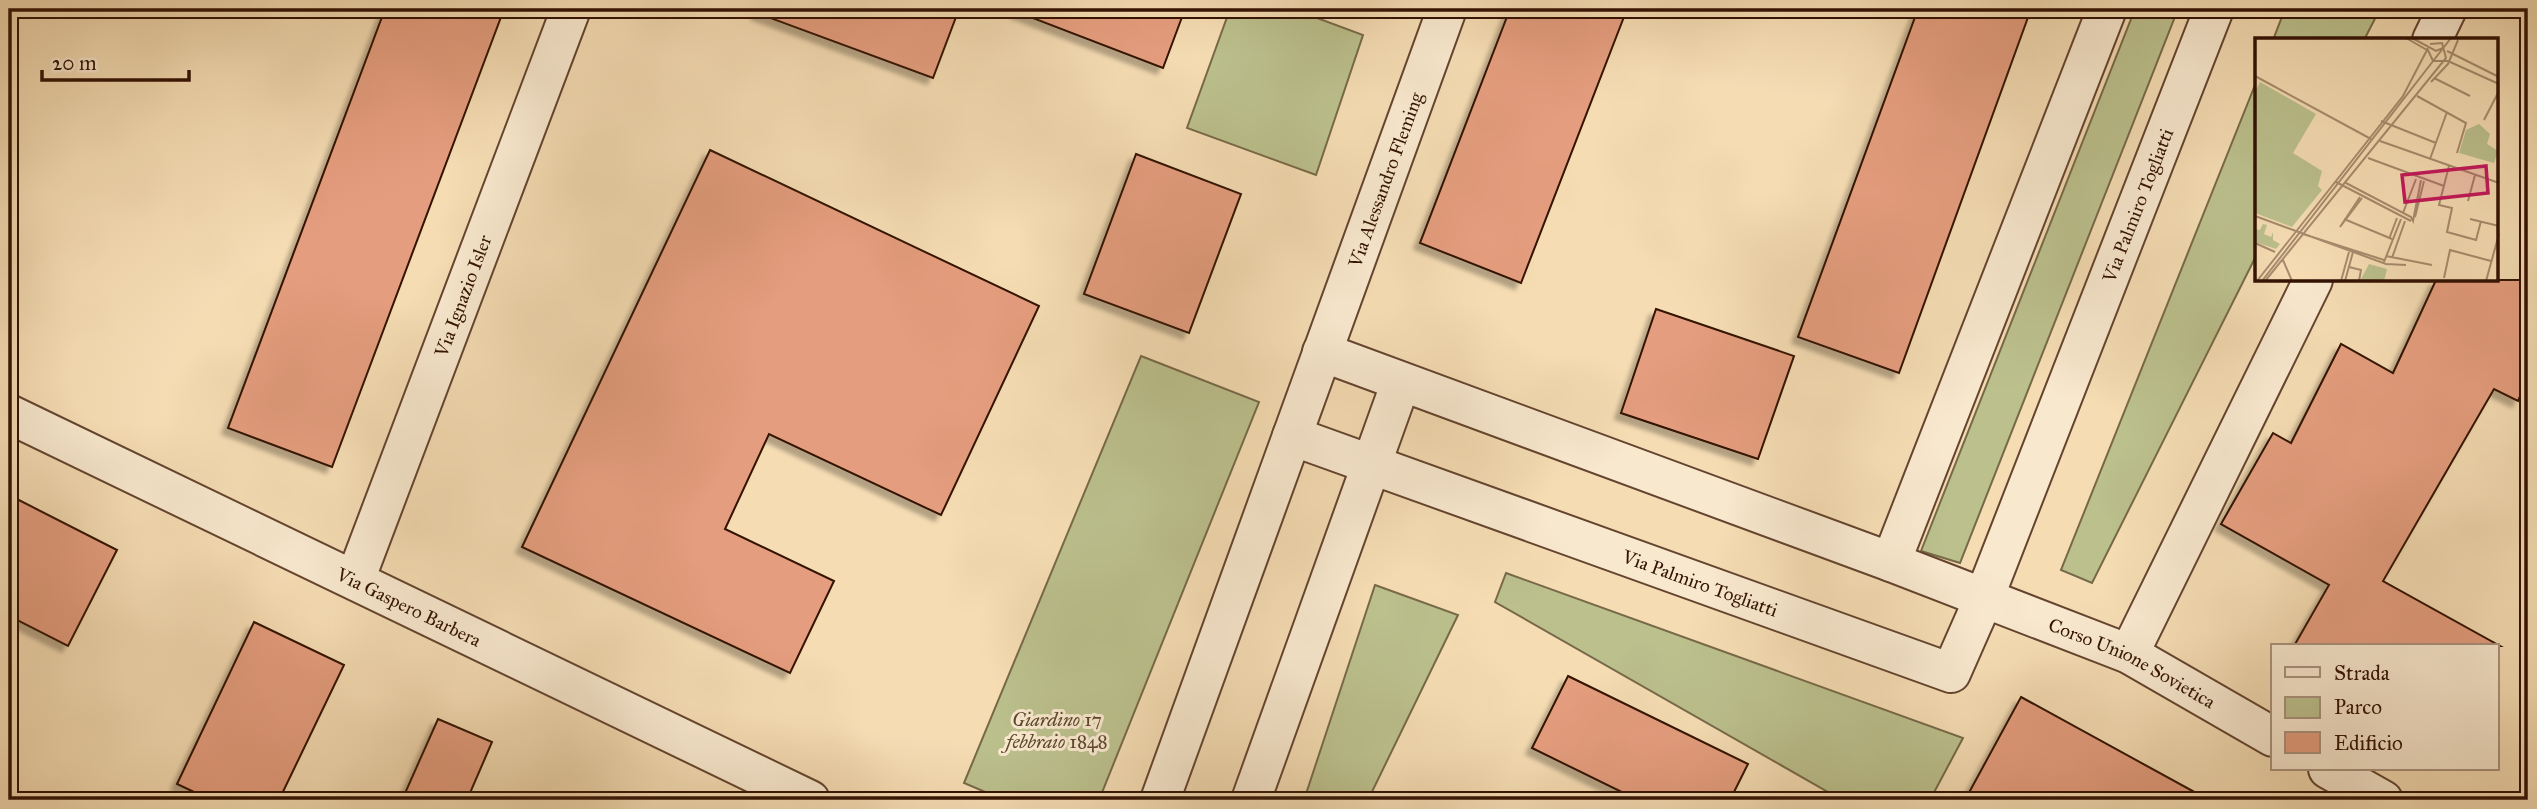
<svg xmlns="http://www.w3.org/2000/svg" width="2537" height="809" viewBox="0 0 2537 809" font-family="'IM FELL Great Primer',serif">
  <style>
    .green { fill: #bbc08d; stroke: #776948; stroke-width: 2 }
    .building { fill: #e49d7e; stroke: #331203; stroke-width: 2; filter: url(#shadow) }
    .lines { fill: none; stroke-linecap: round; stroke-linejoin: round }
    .street-casing { stroke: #64442f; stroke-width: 42 }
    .street { stroke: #f8e8ce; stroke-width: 38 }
    .labels { text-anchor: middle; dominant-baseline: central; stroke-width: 6; stroke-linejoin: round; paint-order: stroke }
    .street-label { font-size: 19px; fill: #331203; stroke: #f8e8ce }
    .park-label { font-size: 19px; font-style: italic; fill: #5c462c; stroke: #f8e8ce }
    .inset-road { fill: none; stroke: #a78b6d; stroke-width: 2 }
    .view { fill: #c2185b; fill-opacity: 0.15; stroke: #c2185b; stroke-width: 3.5 }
    .inset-edge { fill: none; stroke: #331203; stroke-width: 3.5 }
  </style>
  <defs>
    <filter id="shadow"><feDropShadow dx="-6" dy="6" stdDeviation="2" flood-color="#0004"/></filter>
  </defs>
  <rect width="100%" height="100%" fill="#f5dcb3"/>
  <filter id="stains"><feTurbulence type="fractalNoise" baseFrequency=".00286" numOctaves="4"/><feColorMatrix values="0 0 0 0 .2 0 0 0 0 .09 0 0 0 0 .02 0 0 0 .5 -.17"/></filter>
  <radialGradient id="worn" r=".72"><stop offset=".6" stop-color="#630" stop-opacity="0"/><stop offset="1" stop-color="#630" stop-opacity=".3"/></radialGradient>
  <g class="green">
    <path d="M 1230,9 L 1293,9 L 1363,35 L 1316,175 L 1187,128 Z"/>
    <path d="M 2135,9 L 2178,9 L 1960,563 L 1921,551 Z"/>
    <path d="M 2285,9 L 2380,9 L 2364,40 L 2273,40 Z"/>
    <path d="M 2257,80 L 2257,254 L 2092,583 L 2061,570 Z"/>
    <path d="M 1141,356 L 1259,402 L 1099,800 L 1004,800 L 964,783 Z"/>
    <path d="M 1506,573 L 1963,738 L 1930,800 L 1842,800 L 1495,602 Z"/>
    <path d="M 1375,585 L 1458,615 L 1368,800 L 1304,800 Z"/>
  </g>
  <g class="building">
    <path d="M 385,9 L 504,9 L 332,467 L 228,428 Z"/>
    <path d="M 758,9 L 959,9 L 933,78 L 757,13 Z"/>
    <path d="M 1018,9 L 1185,9 L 1163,68 L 1017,12 Z"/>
    <path d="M 1510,9 L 1627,9 L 1521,283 L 1420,243 Z"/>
    <path d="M 1918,9 L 2031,9 L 1899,373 L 1798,337 Z"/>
    <path d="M 710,150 L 1039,306 L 941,515 L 769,434 L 725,529 L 834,581 L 790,673 L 522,547 Z"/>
    <path d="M 1136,154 L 1241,194 L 1189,333 L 1084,294 Z"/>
    <path d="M 2436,280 L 2528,280 L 2528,378 L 2518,401 L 2494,389 L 2383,581 L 2500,646 L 2294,646 L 2329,585 L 2221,524 L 2273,433 L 2291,443 L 2341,344 L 2393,373 Z"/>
    <path d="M 1656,309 L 1794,356 L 1758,459 L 1621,413 Z"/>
    <path d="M 9,495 L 117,550 L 68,646 L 9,616 Z"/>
    <path d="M 254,622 L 344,665 L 279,800 L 211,800 L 177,784 Z"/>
    <path d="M 1568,676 L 1748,764 L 1730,800 L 1638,800 L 1532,748 Z"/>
    <path d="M 2021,697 L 2209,800 L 1965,800 Z"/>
    <path d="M 438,719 L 492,742 L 467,800 L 402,800 Z"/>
  </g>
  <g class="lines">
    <g class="street-casing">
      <g id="street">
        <path d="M 2432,40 L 2447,9"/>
        <path id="s1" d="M 1322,352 L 1891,562 L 2129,654 L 2273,737"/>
        <path id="s2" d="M 9,414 L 810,800"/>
        <path id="s3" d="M 1292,436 L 1951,673 L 1984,598 L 2214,9"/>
        <path d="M 1891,562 L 2107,9"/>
        <path id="s4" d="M 355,580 L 571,9"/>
        <path d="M 2129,654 L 2313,280"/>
        <path d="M 2328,769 L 2383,800"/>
        <path id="s5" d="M 1160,800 L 1447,9"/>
        <path d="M 1251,800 L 1401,382"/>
      </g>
    </g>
    <use href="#street" class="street"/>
  </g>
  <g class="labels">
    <g class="street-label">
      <text stroke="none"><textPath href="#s5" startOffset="660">Via Alessandro Fleming</textPath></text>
      <text stroke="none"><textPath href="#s3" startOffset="1204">Via Palmiro Togliatti</textPath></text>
      <text stroke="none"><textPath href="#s4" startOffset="304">Via Ignazio Isler</textPath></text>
      <text stroke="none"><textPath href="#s3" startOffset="434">Via Palmiro Togliatti</textPath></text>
      <text stroke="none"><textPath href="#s2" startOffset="444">Via Gaspero Barbera</textPath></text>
      <text stroke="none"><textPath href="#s1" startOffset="868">Corso Unione Sovietica</textPath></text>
    </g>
    <g class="park-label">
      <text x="1057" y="719">Giardino 17<tspan x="1057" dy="22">febbraio 1848</tspan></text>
    </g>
  </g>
  <g transform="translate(2255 38)">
    <rect width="243" height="243" fill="#f5dcb3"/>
    <path d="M 5,44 L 61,76 L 38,115 L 67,133 L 63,148 L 67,152 L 37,189 L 0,175 L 0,54 ZM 224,86 L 235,96 L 232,106 L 243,113 L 239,125 L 204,115 L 211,92 ZM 8,186 L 12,187 L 9,196 L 16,199 L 18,194 L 18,202 L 25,206 L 21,211 L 0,204 L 0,191 L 5,192 ZM 114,226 L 132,231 L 129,243 L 105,243 Z" fill="#bbc08d"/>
    <path class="inset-road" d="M 151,0 L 172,12M 157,0 L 181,13 L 188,10M 172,10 L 178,23 L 193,23 L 244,46M 192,13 L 244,39M 0,38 L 116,101M 179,40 L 215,58M 176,44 L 193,26 L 203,2M 162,58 L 211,85 L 202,115M 229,82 L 244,53M 126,83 L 181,105M 125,103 L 244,145M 113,120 L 189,148M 175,121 L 192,74M 194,128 L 184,167 L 197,170 L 192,194 L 221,202 L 226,183M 81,144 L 156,183M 89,144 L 156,179 L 158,183 L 166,142M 105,159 L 85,189 L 107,160M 213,163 L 220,137M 148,175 L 161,141M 0,178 L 131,226 L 151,227M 160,179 L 169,143M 89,181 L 137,201M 215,181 L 244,188M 48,196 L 129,222M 134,201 L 142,180M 0,205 L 20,214M 131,218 L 177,227M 137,220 L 150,183M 28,222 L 37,243M 129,224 L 146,181M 94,229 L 106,232 L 104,243M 189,240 L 195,212 L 236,223M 2,243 L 148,58 L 172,12M 7,243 L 196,0M 10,243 L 191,20 L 187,5 L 175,6M 86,243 L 94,214M 90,243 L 98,214M 231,243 L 244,196"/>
    <path class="view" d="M 231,128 L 233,155 L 150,164 L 147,137 Z"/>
    <rect width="243" height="243" class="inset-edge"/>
  </g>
  <rect width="2537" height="809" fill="none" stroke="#f5dcb3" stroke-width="35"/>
  <rect x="10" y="10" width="2516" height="788" fill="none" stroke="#331203" stroke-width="3.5"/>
  <rect x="18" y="18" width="2502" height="774" fill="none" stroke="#331203" stroke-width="2"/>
  <rect x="2271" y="644" width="228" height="126" fill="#f8e8ce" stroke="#a9927d" stroke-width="2"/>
  <rect x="2285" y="667" width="35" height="10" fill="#f8e8ce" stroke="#a9927d" stroke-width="2"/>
  <text x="2334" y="680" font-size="21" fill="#331203">Strada</text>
  <rect x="2285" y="697" width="35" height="21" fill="#bbc08d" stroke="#a9927d" stroke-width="2"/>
  <text x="2334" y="714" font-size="21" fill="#331203">Parco</text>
  <rect x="2285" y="732" width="35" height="21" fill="#e49d7e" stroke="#a9927d" stroke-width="2"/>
  <text x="2334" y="750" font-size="21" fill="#331203">Edificio</text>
  <path d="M42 70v10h147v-10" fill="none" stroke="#331203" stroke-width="3.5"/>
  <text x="52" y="70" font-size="21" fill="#331203" stroke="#f8e8ce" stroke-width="5" paint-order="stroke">20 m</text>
  <rect width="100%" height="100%" filter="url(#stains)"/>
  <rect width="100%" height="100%" fill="url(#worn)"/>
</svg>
